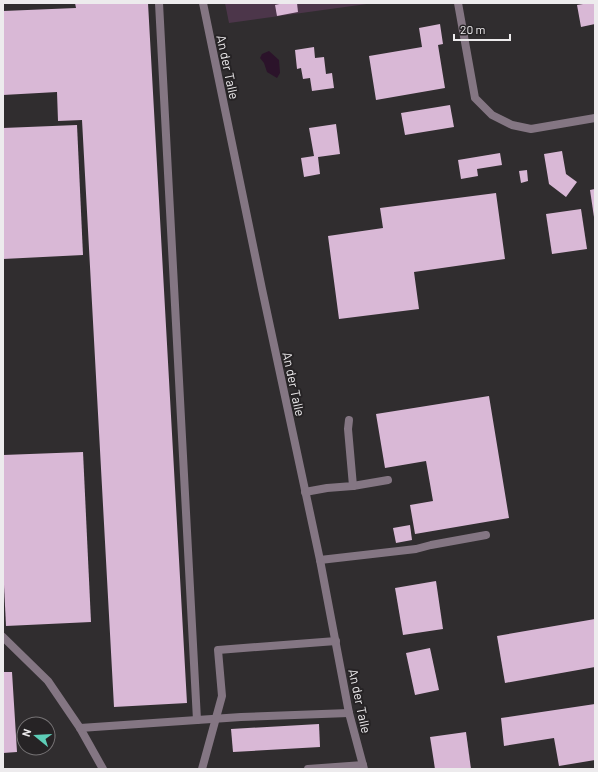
<svg xmlns="http://www.w3.org/2000/svg" width="598" height="772" viewBox="0 0 598 772" font-family="Barlow,sans-serif">
  <style>
    .green { fill: #4c364a }
    .water { fill: #2b132a }
    .building { fill: #d9b8d6 }
    .lines { fill: none; stroke-linecap: round; stroke-linejoin: round }
    .service { stroke: #847683; stroke-width: 8 }
    .minor { stroke: #847683; stroke-width: 8 }
    .tertiary { stroke: #847683; stroke-width: 8 }
    .labels { text-anchor: middle; dominant-baseline: central; stroke-width: 4; stroke-linejoin: round; paint-order: stroke }
    .street-label { font-size: 13px; fill: #edebed; stroke: #262325 }
  </style>
  <rect width="100%" height="100%" fill="#302d2f"/>
  <path class="green" d="M 225,3 L 374,3 L 229,23 Z"/>
  <path class="water" d="M 269,51 L 279,60 L 280,73 L 277,78 L 267,72 L 264,63 L 260,58 L 262,54 Z"/>
  <g class="building">
    <path d="M 75,3 L 148,3 L 187,703 L 114,707 L 82,120 L 58,121 L 57,92 L 3,95 L 3,11 L 76,8 Z"/>
    <path d="M 284,3 L 297,3 L 298,12 L 277,16 L 275,5 Z"/>
    <path d="M 583,3 L 595,3 L 595,24 L 581,27 L 577,5 L 583,4 Z"/>
    <path d="M 440,24 L 443,44 L 438,45 L 445,88 L 376,100 L 369,56 L 422,47 L 419,28 Z"/>
    <path d="M 314,47 L 315,58 L 324,57 L 326,74 L 332,73 L 334,88 L 312,91 L 310,78 L 303,79 L 301,68 L 297,69 L 295,50 Z"/>
    <path d="M 450,105 L 454,127 L 405,135 L 401,113 Z"/>
    <path d="M 336,124 L 340,154 L 318,157 L 320,174 L 304,177 L 301,158 L 314,156 L 309,128 Z"/>
    <path d="M 77,125 L 83,255 L 3,259 L 3,128 Z"/>
    <path d="M 562,151 L 566,174 L 577,182 L 566,197 L 549,184 L 544,154 Z"/>
    <path d="M 500,153 L 502,165 L 477,169 L 478,176 L 461,179 L 458,160 Z"/>
    <path d="M 527,170 L 528,181 L 521,183 L 519,171 Z"/>
    <path d="M 595,189 L 595,217 L 594,217 L 590,190 Z"/>
    <path d="M 496,193 L 505,259 L 414,272 L 419,309 L 339,319 L 328,236 L 383,228 L 380,208 Z"/>
    <path d="M 581,209 L 587,249 L 552,254 L 546,214 Z"/>
    <path d="M 489,396 L 509,518 L 415,534 L 410,505 L 433,501 L 426,461 L 385,468 L 376,414 Z"/>
    <path d="M 83,452 L 91,622 L 6,626 L 3,565 L 3,455 Z"/>
    <path d="M 410,525 L 412,540 L 396,543 L 393,528 Z"/>
    <path d="M 436,581 L 443,629 L 403,635 L 395,588 Z"/>
    <path d="M 595,619 L 595,667 L 505,683 L 497,636 Z"/>
    <path d="M 430,648 L 439,690 L 415,695 L 406,653 Z"/>
    <path d="M 3,672 L 12,672 L 17,752 L 3,753 Z"/>
    <path d="M 595,704 L 595,760 L 559,766 L 554,738 L 504,746 L 501,718 Z"/>
    <path d="M 319,724 L 320,747 L 233,752 L 231,729 Z"/>
    <path d="M 466,732 L 471,769 L 435,769 L 430,737 Z"/>
  </g>
  <g class="lines">
    <g class="service">
      <path d="M 159,3 L 197,720"/>
      <path d="M 353,486 L 388,480"/>
      <path d="M 305,492 L 327,488 L 353,486 L 348,429 L 349,420"/>
      <path d="M 320,560 L 416,549 L 431,545 L 486,535"/>
      <path d="M 3,637 L 48,681 L 80,728 L 103,769"/>
      <path d="M 80,728 L 241,717 L 349,713"/>
      <path d="M 202,769 L 222,696 L 218,650 L 336,641"/>
      <path d="M 308,769 L 363,765"/>
    </g>
    <path class="minor" d="M 458,3 L 475,98 L 492,115 L 512,125 L 531,129 L 595,118"/>
    <path class="tertiary" d="M 203,3 L 262,289 L 320,560 L 349,713 L 364,769"/>
  </g>
  <g class="labels">
    <g class="street-label">
      <text transform="translate(228 67) rotate(78)">An der Talle</text>
      <text transform="translate(294 384) rotate(78)">An der Talle</text>
      <text transform="translate(360 701) rotate(78)">An der Talle</text>
    </g>
  </g>
  <rect width="598" height="772" fill="none" stroke="#edebed" stroke-width="8"/>
  <g transform="translate(36 736) rotate(288)"><circle r="19" fill="#262325" stroke="#767375"/>
  <path d="M0-3L7 15L0 10L-7 15Z" fill="#5eceb8"/>
  <text y="-6" font-size="11" font-weight="bold" text-anchor="middle" fill="#edebed">N</text>
  </g>
  <path d="M454 34v6h56v-6" fill="none" stroke="#edebed" stroke-width="2"/>
  <text x="460" y="34" font-size="12" fill="#edebed" stroke="#262325" stroke-width="3" paint-order="stroke">20 m</text>
</svg>
